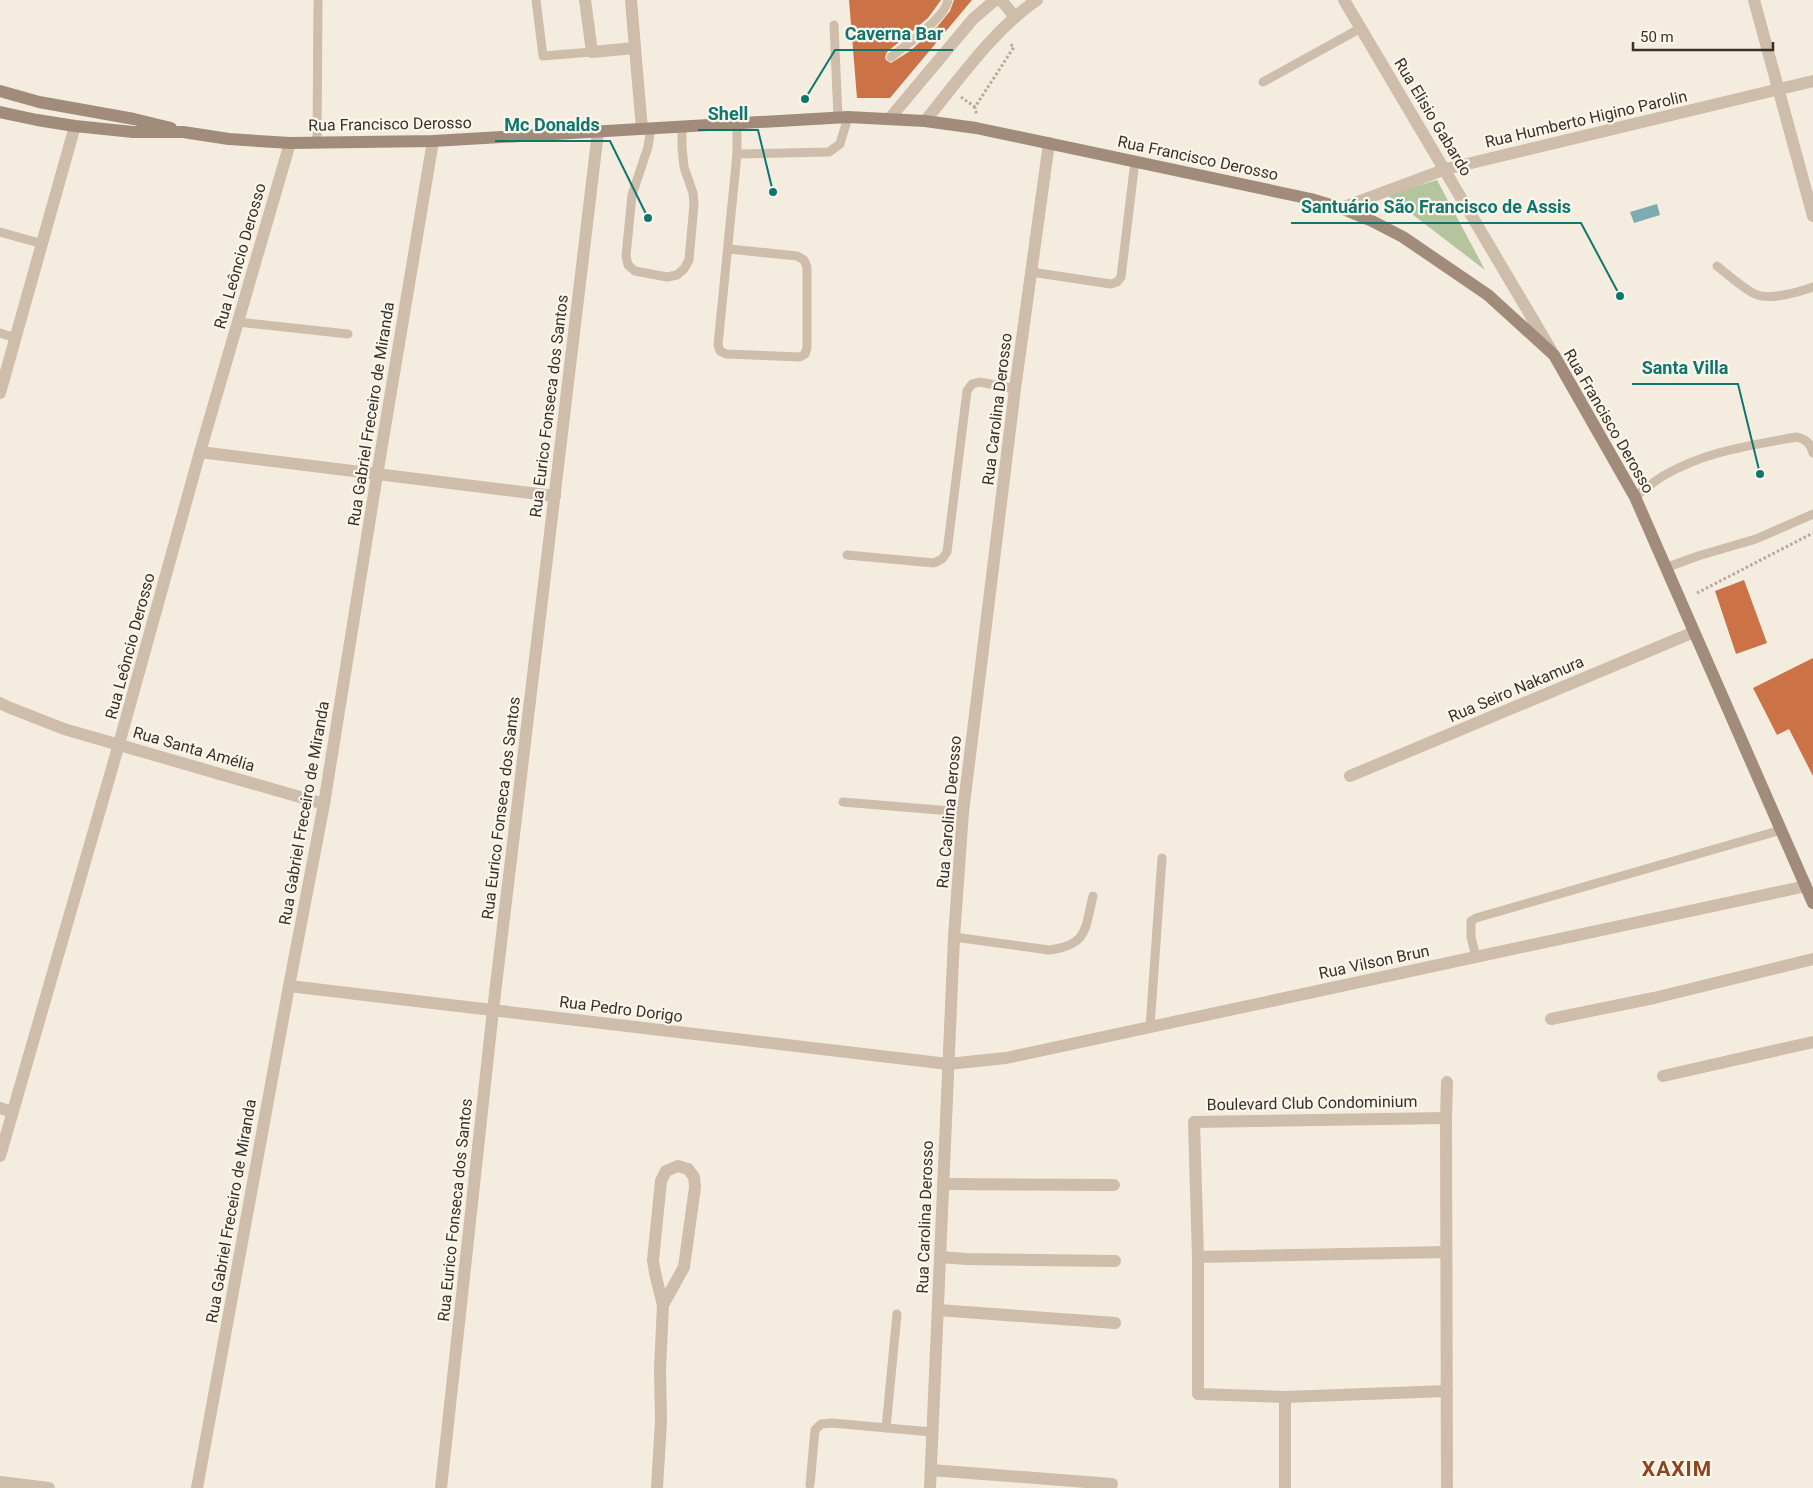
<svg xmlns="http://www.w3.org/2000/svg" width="1813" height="1488" viewBox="0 0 1813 1488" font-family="Roboto,sans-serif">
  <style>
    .green { fill: #b3c49e }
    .water { fill: #7cabb3 }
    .building { fill: #cb7346 }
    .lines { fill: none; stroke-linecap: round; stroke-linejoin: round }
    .path { stroke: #b9a894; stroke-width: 3; stroke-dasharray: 2.5 2.5; stroke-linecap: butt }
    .service { stroke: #cdbdaa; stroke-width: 9 }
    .minor { stroke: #cdbdaa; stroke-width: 12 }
    .tertiary { stroke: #cdbdaa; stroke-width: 12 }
    .secondary { stroke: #a18c7b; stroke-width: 12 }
    .labels { text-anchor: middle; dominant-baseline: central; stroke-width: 4.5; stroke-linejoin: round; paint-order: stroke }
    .street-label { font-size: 16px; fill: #3a302a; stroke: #fbf6ec }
    .district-label { font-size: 21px; font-weight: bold; letter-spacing: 1px; fill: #8d441f; stroke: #fbf6ec }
    .leader { fill: none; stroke: #0f766e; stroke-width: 2 }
    .callout-dot { fill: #0f766e; stroke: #fbf6ec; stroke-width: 2 }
    .callout-label { font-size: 18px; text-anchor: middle; font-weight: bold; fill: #0f766e; stroke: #fbf6ec; stroke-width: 4.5; stroke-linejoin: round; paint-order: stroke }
  </style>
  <rect width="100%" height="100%" fill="#f4ecdf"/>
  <path class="green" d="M 1437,180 L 1485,270 L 1387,195 Z"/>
  <path class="water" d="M 1657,204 L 1660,215 L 1634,223 L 1630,212 Z"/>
  <g class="building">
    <path d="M 849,0 L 941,0 L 928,18 L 887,52 L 885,57 L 886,60 L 891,63 L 910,51 L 937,27 L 950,11 L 954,0 L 972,0 L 890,98 L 857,98 Z"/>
    <path d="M 1744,580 L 1767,643 L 1736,654 L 1715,591 Z"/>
    <path d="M 1813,658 L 1813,776 L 1789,729 L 1777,735 L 1753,688 Z"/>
  </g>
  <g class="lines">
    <g class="path">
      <path d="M 961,97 L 975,107"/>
      <path d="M 977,113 L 975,111 L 975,107 L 1014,47 L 1010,44"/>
      <path d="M 1697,593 L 1813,533"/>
    </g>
    <g class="service">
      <path d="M 536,0 L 543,56 L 592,52"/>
      <path d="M 834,25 L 838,118"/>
      <path d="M 891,57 C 906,45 945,18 948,0"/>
      <path d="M 1263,82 L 1361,28"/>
      <path d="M 651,128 L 648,147 L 632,195 L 626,256 L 628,265 L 635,271 L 667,277 L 677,275 L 684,269 L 689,260 L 694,204 L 693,193 L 684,167 L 682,147 L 682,127"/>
      <path d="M 317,143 L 318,0"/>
      <path d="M 737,154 L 829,152 L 840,144 L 848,117"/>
      <path d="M 0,232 L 43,244"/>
      <path d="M 729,249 L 797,256 L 804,260 L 807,267 L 807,348 L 805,354 L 800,357 L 726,354 L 720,351 L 718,345 L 737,154 L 737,123"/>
      <path d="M 1717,266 C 1727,274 1744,289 1755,294 C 1769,301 1799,292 1813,287"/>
      <path d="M 1031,272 L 1111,284 L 1117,282 L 1121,277 L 1135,161"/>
      <path d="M 238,322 L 348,334"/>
      <path d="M 0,333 L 16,338"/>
      <path d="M 1635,497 C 1644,490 1653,482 1663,476 C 1706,451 1748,446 1796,437 C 1806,439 1810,443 1813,453"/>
      <path d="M 847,555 L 934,563 L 942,559 L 947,552 L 967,391 L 972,384 L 980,382 L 1015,389"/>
      <path d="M 1665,568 L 1698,556 L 1756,539 L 1813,514"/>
      <path d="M 843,802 L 963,812"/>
      <path d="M 954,937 L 1049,950 C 1088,945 1085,929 1093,896"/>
      <path d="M 1476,957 L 1471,937 L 1471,921 L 1476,918 L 1781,830"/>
      <path d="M 1150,1027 L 1162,858"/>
      <path d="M 886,1428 L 897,1314"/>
      <path d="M 810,1485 L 815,1430 L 821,1424 L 832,1423 L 932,1432"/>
    </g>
    <g class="minor">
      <path d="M 585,0 L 592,52 L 635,48 L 642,129"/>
      <path d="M 631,0 L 635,48"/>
      <path d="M 1001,0 L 1015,17"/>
      <path d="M 1754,0 L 1813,216"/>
      <path d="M 1341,208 L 1446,169 L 1813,81"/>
      <path d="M 200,452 L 555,496"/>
      <path d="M 119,744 L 200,452 L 290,143"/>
      <path d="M 1350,776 L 1694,632"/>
      <path d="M 289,986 L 948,1064 L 1006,1058 L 1806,886"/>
      <path d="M 1551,1019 L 1654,998 L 1813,959"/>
      <path d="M 1663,1076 L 1813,1042"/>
      <path d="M 0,1108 L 12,1112"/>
      <path d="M 1446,1118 L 1194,1122 L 1198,1257 L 1198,1394 L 1285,1397 L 1447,1391"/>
      <path d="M 943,1184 L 1114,1185"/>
      <path d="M 940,1257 L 966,1259 L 1115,1261"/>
      <path d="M 1198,1257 L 1446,1252"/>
      <path d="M 938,1310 L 1115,1323"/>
      <path d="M 931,1470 L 1112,1484"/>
      <path d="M 441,1488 L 493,1010 L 598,132"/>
      <path d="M 657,1488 L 661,1421 L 660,1369 L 663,1305 L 655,1273 L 653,1260 L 661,1181 L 666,1171 L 678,1166 L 688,1169 L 694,1177 L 695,1187 L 684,1267 L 663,1305"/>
      <path d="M 930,1488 L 954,937 L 963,812 L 1015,389 L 1049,143"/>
      <path d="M 1285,1488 L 1285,1397"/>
      <path d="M 1447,1488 L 1446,1118 L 1447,1082"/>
    </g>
    <g class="tertiary">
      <path d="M 1344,0 L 1551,350"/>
      <path d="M 890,118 L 973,19 L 995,0"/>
      <path d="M 925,121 C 958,81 994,29 1037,0"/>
      <path d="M 0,393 L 75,126"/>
      <path d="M 0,703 L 8,707 L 64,729 L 324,804"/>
      <path d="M 0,1156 L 119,744"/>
      <path d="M 0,1482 L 49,1488"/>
      <path d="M 197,1488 L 289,986 L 324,804 L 377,475 L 433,141"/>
    </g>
    <g class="secondary">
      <path d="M 0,91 L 39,102 L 134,119 L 171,128"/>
      <path d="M 0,112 L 37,120 L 75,126 L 133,132 L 183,132 L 229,139 L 290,143 L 433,141 L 848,117 L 925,121 L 976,128 L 1311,199 L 1341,208 L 1372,221 L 1403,237 L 1488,295 L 1554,355 L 1635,497 L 1813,903"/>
    </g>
  </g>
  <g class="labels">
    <g class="street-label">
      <text transform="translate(1433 117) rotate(59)">Rua Elisio Gabardo</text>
      <text transform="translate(1586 119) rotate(-13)">Rua Humberto Higino Parolin</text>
      <text transform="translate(390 124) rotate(-1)">Rua Francisco Derosso</text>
      <text transform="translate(1198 158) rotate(12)">Rua Francisco Derosso</text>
      <text transform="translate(240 256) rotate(-74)">Rua Leôncio Derosso</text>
      <text transform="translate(549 406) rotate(-83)">Rua Eurico Fonseca dos Santos</text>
      <text transform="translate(997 409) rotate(-83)">Rua Carolina Derosso</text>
      <text transform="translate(371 414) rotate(-81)">Rua Gabriel Freceiro de Miranda</text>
      <text transform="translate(1609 421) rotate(60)">Rua Francisco Derosso</text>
      <text transform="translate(130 646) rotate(-75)">Rua Leôncio Derosso</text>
      <text transform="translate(1516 689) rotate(-23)">Rua Seiro Nakamura</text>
      <text transform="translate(194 749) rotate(16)">Rua Santa Amélia</text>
      <text transform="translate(501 808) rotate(-83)">Rua Eurico Fonseca dos Santos</text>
      <text transform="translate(949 812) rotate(-85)">Rua Carolina Derosso</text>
      <text transform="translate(304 813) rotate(-80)">Rua Gabriel Freceiro de Miranda</text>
      <text transform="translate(1374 962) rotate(-12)">Rua Vilson Brun</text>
      <text transform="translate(621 1009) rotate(7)">Rua Pedro Dorigo</text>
      <text transform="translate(1312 1103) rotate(-1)">Boulevard Club Condominium</text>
      <text transform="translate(455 1210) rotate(-84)">Rua Eurico Fonseca dos Santos</text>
      <text transform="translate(231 1211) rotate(-80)">Rua Gabriel Freceiro de Miranda</text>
      <text transform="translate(925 1217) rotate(-88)">Rua Carolina Derosso</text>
    </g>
    <g class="district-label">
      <text x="1677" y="1469">XAXIM</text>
    </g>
  </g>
  <path class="leader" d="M805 99L835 50H953M773 192L758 130H698M648 218L610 141H495M1620 296L1581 223H1291M1760 474L1738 384H1632"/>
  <g class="callout-dot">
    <circle cx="805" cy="99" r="5"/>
    <circle cx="773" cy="192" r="5"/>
    <circle cx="648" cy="218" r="5"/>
    <circle cx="1620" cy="296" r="5"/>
    <circle cx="1760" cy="474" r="5"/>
  </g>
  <g class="callout-label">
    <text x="894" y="40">Caverna Bar</text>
    <text x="728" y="120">Shell</text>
    <text x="552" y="131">Mc Donalds</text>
    <text x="1436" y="213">Santuário São Francisco de Assis</text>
    <text x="1685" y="374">Santa Villa</text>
  </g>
  <path d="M1633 42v8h140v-8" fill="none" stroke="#3a302a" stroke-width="2.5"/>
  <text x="1640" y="42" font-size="15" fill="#3a302a" stroke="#fbf6ec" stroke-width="4" paint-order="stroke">50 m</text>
</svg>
